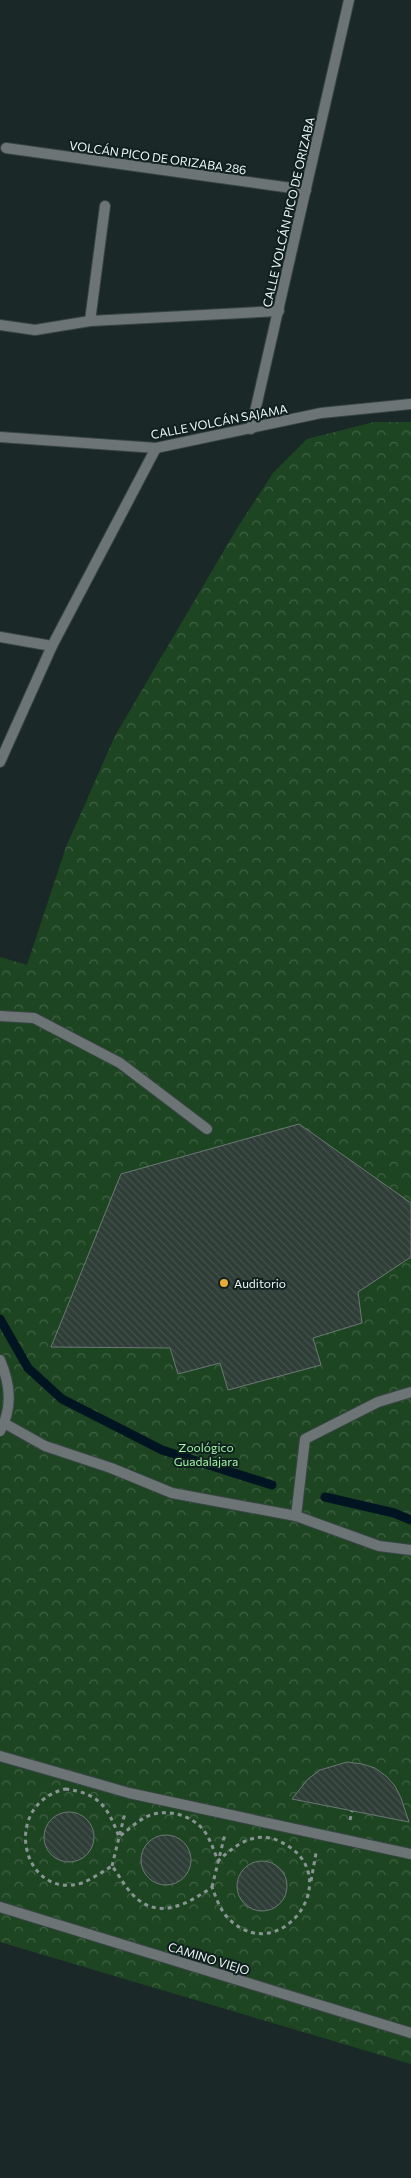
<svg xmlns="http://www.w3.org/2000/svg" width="411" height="2178" viewBox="0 0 411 2178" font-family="Commissioner,sans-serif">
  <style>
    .forest { fill: url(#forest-crowns) }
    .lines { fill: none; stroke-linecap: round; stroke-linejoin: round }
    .stream { stroke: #001421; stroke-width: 9 }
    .building { fill: url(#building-back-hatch); stroke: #6a7973 }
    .street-casing { stroke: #384645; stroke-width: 12 }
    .path { stroke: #899594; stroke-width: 3; stroke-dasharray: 4 4; stroke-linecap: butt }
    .street { stroke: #6d7476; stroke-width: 10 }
    .poi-dot { fill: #e7ac36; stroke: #10201e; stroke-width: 2 }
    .labels { text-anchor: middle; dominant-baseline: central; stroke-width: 4; stroke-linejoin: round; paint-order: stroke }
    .street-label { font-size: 12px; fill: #edf7f6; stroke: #10201e }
    .poi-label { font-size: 12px; fill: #edf7f6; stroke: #10201e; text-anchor: start }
    .park-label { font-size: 12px; fill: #a0f4a5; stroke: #10201e }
  </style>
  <defs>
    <pattern id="forest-crowns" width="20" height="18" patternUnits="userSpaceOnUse" patternTransform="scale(1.25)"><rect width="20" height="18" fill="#1e4522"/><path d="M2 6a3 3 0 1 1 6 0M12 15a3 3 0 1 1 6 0" fill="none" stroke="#3f6143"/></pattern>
    <pattern id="building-back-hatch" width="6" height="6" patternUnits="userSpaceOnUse" patternTransform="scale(1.25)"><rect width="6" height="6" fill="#303e38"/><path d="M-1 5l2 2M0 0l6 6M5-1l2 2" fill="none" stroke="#44514c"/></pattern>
  </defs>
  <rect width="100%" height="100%" fill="#1a2928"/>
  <path class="forest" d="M 374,422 L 411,422 L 411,2064 L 0,1942 L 0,957 L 27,965 L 66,847 L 115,736 L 236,530 L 273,473 L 307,439 Z"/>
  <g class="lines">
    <g class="stream">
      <path d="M 0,1319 L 28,1368 L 62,1399 L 162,1450 L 272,1485"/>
      <path d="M 325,1497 L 394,1513 L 411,1520"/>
    </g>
  </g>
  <g class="building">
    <path d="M 299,1124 L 411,1203 L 411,1257 L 358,1292 L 362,1323 L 313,1338 L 321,1365 L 228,1390 L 220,1363 L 178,1374 L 170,1348 L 51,1347 L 121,1174 Z"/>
    <path d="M 347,1762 L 362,1764 L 375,1768 L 386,1776 L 395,1786 L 401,1798 L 409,1822 L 292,1799 L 308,1779 L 320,1770 Z"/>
    <circle cx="69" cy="1837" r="25"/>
    <circle cx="166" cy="1860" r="25"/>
    <circle cx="262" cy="1886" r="25"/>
  </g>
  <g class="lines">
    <g class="street-casing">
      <g id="street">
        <path d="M 6,148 L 306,190"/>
        <path d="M 90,321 L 105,206"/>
        <path d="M 0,325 L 35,330 L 90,321 L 279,311"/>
        <path d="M 251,429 L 349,0"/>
        <path d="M 0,437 L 156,448 L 321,413 L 411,404"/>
        <path d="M 0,637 L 52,646"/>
        <path d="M 0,762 L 52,646 L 156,448"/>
        <path d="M 0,1016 L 34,1018 L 120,1063 L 207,1129"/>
        <path d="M 0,1360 C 10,1383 13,1408 0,1431"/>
        <path d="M 4,1423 L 45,1446 L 111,1468 L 172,1493 L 296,1516 L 379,1546 L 411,1550"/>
        <path d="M 296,1516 L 305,1439 L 378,1402 L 411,1392"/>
        <path d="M 0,1756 L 129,1793 L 411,1854"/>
        <path d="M 0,1907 L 411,2033"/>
      </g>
    </g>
    <g class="path">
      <path d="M 65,1789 C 99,1793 108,1807 119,1837 C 128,1830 137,1821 148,1816 C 167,1808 193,1815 205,1832 C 211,1841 214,1851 218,1861 C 235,1845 255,1830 279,1841 C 350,1873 282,1969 230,1920 C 221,1912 216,1898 212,1887 C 188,1904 158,1921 133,1895 C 125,1887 119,1875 112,1866 C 102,1872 92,1879 82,1883 C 22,1901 0,1805 65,1789 Z"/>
      <path d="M 350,1820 L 352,1811"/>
      <path d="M 112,1866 L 125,1813"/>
      <path d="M 311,1881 L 316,1853"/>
      <path d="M 212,1887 L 225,1834"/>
    </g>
    <use href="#street" class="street"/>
  </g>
  <circle class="poi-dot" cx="224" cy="1283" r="5"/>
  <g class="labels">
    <g class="street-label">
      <text transform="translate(158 157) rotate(8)">VOLCÁN PICO DE ORIZABA 286</text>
      <text transform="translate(288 212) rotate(-77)">CALLE VOLCÁN PICO DE ORIZABA</text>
      <text transform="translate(219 421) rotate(-11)">CALLE VOLCÁN SAJAMA</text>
      <text transform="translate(209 1958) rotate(17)">CAMINO VIEJO</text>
    </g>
    <g class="poi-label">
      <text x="234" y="1283">Auditorio</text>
    </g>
    <g class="park-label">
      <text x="206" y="1447">Zoológico<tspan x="206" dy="14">Guadalajara</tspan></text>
    </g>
  </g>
</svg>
